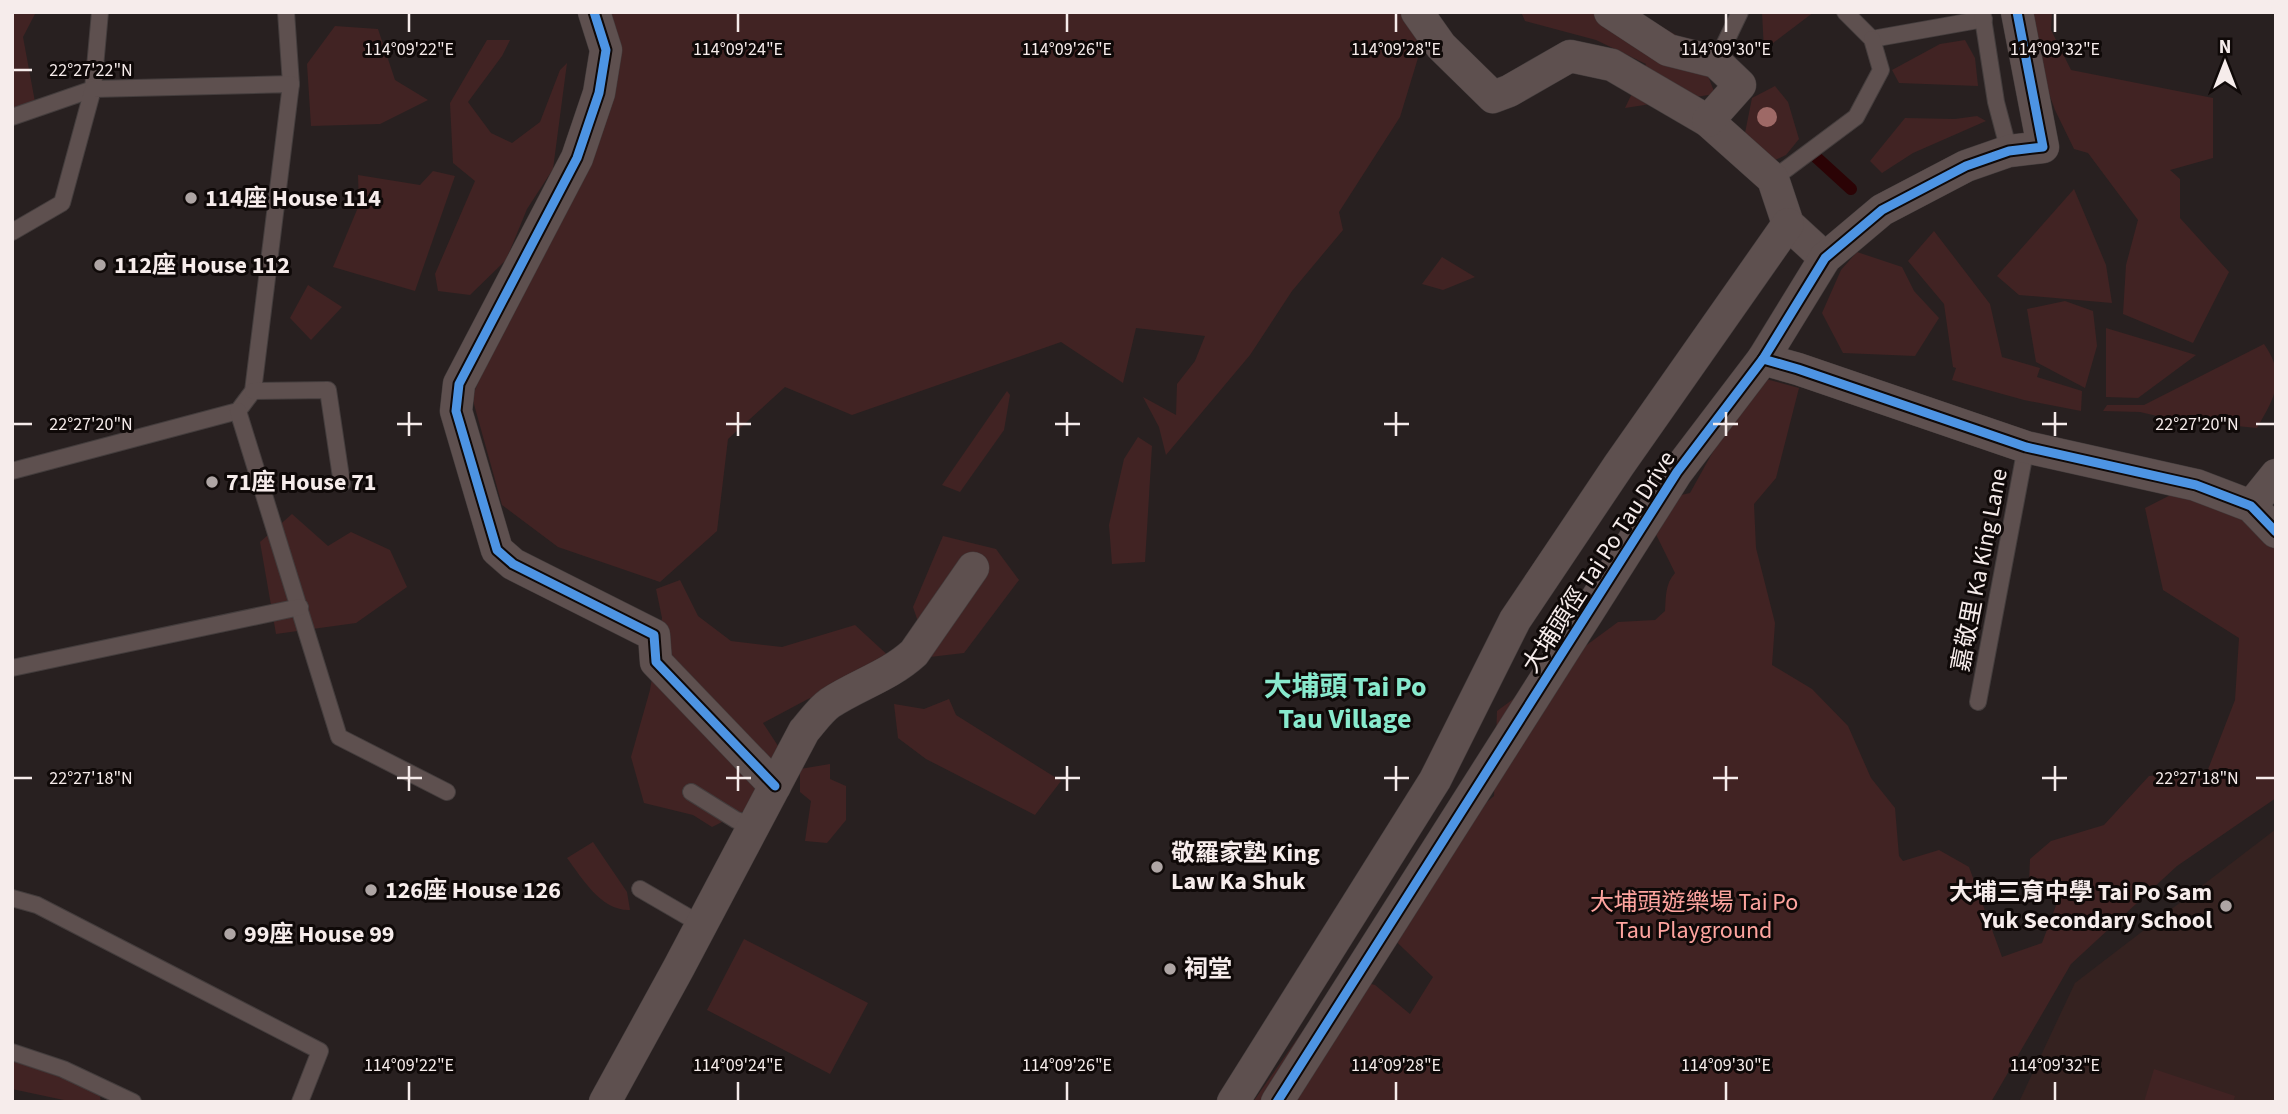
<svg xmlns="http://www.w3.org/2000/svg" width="2288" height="1114" viewBox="0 0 2288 1114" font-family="'Source Sans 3','Noto Sans TC',sans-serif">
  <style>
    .built { fill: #352220 }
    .green { fill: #412323 }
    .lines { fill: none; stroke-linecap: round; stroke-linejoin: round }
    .stream { stroke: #2b0305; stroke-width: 12 }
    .service-casing { stroke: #443d3d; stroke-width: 18 }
    .minor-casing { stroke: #443d3d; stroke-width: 33 }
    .service { stroke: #5e504f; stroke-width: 16 }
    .minor { stroke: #5e504f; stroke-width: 32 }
    .cycleway-casing { stroke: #0f0908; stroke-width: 13 }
    .cycleway { stroke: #4d94e3; stroke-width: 9 }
    .tree { fill: #9e6966 }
    .ticks { fill: none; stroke: #f6eceb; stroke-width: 2.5 }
    .poi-dot { fill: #aea5a4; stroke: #0f0908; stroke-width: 2.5 }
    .labels { text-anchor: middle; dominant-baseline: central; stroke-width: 6; stroke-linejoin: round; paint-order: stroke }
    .poi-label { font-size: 24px; font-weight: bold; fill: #f6eceb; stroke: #0f0908; text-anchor: start }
    .street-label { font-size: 24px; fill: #f6eceb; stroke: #0f0908 }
    .park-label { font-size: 24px; fill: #fea49f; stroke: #0f0908 }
    .quarter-label { font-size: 28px; font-weight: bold; fill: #88e9cd; stroke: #0f0908 }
    .ticks-label { font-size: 18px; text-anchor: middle; fill: #f6eceb; stroke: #0f0908; stroke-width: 6; stroke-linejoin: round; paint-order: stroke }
  </style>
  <rect width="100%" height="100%" fill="#282020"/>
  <path class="built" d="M 2276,829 L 2276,1102 L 2019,1102 L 2075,983 Z"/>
  <g class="green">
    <path d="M 12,12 L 36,12 L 23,37 L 35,102 L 12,115 Z"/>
    <path d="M 610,12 L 1432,12 L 1400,117 L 1339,212 L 1343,230 L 1292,291 L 1250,355 L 1166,455 L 1159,427 L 1143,397 L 1176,415 L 1177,384 L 1195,361 L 1205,336 L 1136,328 L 1123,383 L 1061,342 L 852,415 L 785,387 L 728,439 L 717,531 L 660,582 L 558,547 L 502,505 L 472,397 L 521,281 Z"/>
    <path d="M 1521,12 L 1636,12 L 1697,47 L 1715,94 L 1625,108 L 1646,64 L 1596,40 L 1525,21 Z"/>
    <path d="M 1762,12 L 1814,12 L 1764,50 Z"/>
    <path d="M 2019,12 L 2052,12 L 2051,30 L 2071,70 L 2213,98 L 2213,158 L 2170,170 L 2180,179 L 2180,218 L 2229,272 L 2193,343 L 2123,314 L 2126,265 L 2138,220 L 2088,153 L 2074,149 L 2055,110 Z"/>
    <path d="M 335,26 L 378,29 L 395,80 L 428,100 L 380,124 L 311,126 L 307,64 Z"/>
    <path d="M 487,40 L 510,40 L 502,56 L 468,102 L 491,133 L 512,143 L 540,122 L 560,70 L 567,63 L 553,169 L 527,209 L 506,260 L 470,295 L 438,291 L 435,274 L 475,181 L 453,163 L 450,103 Z"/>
    <path d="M 1965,40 L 1975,58 L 1978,86 L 1899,83 L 1892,70 L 1940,44 Z"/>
    <path d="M 1775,86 L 1788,102 L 1799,139 L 1786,155 L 1767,164 L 1744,138 L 1752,98 Z"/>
    <path d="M 1977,116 L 1986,121 L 1913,153 L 1882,173 L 1870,161 L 1905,118 L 1955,119 Z"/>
    <path d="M 433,171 L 455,176 L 415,291 L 333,267 L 359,205 L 358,175 L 420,185 Z"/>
    <path d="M 2074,189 L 2106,265 L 2112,303 L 2019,295 L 1997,276 Z"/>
    <path d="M 1934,231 L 1990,304 L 2002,357 L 2040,368 L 2037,377 L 2082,391 L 2081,411 L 2024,400 L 1952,380 L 1956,368 L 1953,367 L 1944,304 L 1908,261 Z"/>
    <path d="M 1857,252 L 1902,267 L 1914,291 L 1939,318 L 1915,356 L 1843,353 L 1822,313 L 1841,270 Z"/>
    <path d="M 1442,257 L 1475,277 L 1443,290 L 1422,284 Z"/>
    <path d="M 308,285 L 342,307 L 311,340 L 290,318 Z"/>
    <path d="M 2065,301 L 2093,311 L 2097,346 L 2085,388 L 2036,362 L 2027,309 Z"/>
    <path d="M 2106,328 L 2196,355 L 2138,398 L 2106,397 Z"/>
    <path d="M 2264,344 C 2287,377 2275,397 2257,428 L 2174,420 L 2140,412 L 2103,411 L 2107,405 L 2144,405 Z"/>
    <path d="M 1766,379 L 1799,388 L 1776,478 L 1754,504 L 1756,548 L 1775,623 L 1772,665 L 1812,689 L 1848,726 L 1871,778 L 1895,808 L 1899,856 L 1903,861 L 1939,850 L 1969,867 L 2002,957 L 2042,943 L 2064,884 L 2029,882 L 2030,859 L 2051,841 L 2104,825 L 2149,776 L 2207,772 L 2235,700 L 2239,638 L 2163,590 L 2145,508 L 2206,477 L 2276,517 L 2276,798 L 2177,866 L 2071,964 L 1991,1102 L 1253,1102 L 1341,976 L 1375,985 L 1410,1014 L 1433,977 L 1377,923 L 1412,864 L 1494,796 L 1497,711 L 1618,622 L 1655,620 L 1665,611 C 1666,597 1665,584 1675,573 L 1641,504 L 1690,493 L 1725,430 Z"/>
    <path d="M 1007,391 L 1010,395 L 1004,430 L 960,492 L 942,485 Z"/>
    <path d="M 1138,437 L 1152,446 L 1145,562 L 1112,564 L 1109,525 L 1124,459 Z"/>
    <path d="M 292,514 L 328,546 L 351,532 L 390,550 L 407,587 L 356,623 L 276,634 L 260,542 Z"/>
    <path d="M 943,536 L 996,549 L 1019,580 L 964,653 L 930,657 L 913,607 Z"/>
    <path d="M 680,580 L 698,616 L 731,641 L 782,647 L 855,625 L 893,660 L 881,671 L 808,699 L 763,723 L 784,755 L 758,804 L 712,827 L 693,815 L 644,803 L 631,757 L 650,690 L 662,618 L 656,589 Z"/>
    <path d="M 949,699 L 956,715 L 1061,781 L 1035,815 L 926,759 L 898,738 L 894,704 L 924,709 Z"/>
    <path d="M 830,764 L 830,779 L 846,786 L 846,820 L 827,843 L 805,841 L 811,801 L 800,792 L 800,769 Z"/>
    <path d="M 593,842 L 627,892 L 630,910 C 601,911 582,878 567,858 Z"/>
    <path d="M 744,939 L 868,1003 L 830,1074 L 707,1010 Z"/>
    <path d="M 12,1060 L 99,1091 L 101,1102 L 73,1102 L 12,1089 Z"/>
    <path d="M 2154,1069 L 2235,1096 L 2233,1102 L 2144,1102 Z"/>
  </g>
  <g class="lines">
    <path class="stream" d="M 1817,158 L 1851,189"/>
    <g class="service-casing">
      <g id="service">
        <path d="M 286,12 L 291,84"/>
        <path d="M 1845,12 L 1872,39 L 1984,19"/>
        <path d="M 1982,12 L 1996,102 L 2009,151"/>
        <path d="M 1716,62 L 1740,12"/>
        <path d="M 12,117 L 93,89 L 100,12"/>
        <path d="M 1773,179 L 1856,117 L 1881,70 L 1872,39"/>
        <path d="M 12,232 L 62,203 L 93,89 L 291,84 L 253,391 L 238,411 L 12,471"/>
        <path d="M 253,391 L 328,390 L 342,484"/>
        <path d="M 238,411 L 339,737 L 447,792"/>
        <path d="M 12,668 L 300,607"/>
        <path d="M 1978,702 L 2026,447"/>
        <path d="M 691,792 L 736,820 L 753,825"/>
        <path d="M 640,889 L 702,925"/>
        <path d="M 12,898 L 37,905 L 320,1051 L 300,1102"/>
        <path d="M 12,1052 L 63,1069 L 133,1102"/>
      </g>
    </g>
    <g class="minor-casing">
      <g id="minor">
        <path d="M 594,12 L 606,50 L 599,93 L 577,158 L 459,384 L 456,411 L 497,550 L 513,564 L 654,635 L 656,662 L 775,786"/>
        <path d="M 1417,12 L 1441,46 L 1493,97 L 1509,91 L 1570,56 L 1612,65 L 1708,121 L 1773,179 L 1788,224 L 1825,258"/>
        <path d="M 1610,12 L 1668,50 L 1716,62 L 1740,85 L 1708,121"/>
        <path d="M 1763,359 L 1798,369 L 2026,447 L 2196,485 L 2251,506 L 2276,532"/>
        <path d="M 2251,506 L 2276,475"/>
        <path d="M 605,1102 L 678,969 L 804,731 C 812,722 820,710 830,703 C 857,685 889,676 914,653 L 973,568"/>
        <path d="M 1233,1102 L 1435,780 L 1515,620 L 1619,465 L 1788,224"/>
        <path d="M 1277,1102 L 1677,472 L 1763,359 L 1825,258 L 1882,210 L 1966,166 L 2009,151 L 2043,147 L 2017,12"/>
      </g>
    </g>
    <use href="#service" class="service"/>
    <use href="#minor" class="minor"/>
    <g class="cycleway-casing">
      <g id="cycleway">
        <path d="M 594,12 L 606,50 L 599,93 L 577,158 L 459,384 L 456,411 L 497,550 L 513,564 L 654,635 L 656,662 L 775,786"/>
        <path d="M 1763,359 L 1798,369 L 2026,447 L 2196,485 L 2251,506 L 2276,532"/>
        <path d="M 1277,1102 L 1677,472 L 1763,359 L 1825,258 L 1882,210 L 1966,166 L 2009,151 L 2043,147 L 2017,12"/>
      </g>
    </g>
    <use href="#cycleway" class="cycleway"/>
  </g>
  <circle class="tree" cx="1767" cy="117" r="10"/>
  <path class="ticks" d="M 409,14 L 409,32M 738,14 L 738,32M 1067,14 L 1067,32M 1396,14 L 1396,32M 1726,14 L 1726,32M 2055,14 L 2055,32M 14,70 L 32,70M 409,412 L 409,436M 738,412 L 738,436M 1067,412 L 1067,436M 1396,412 L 1396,436M 1726,412 L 1726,436M 2055,412 L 2055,436M 14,424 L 32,424M 397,424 L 422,424M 726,424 L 751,424M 1055,424 L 1080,424M 1384,424 L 1409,424M 1713,424 L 1738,424M 2042,424 L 2067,424M 2256,424 L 2274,424M 409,766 L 409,791M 738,766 L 738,791M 1067,766 L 1067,791M 1396,766 L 1396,791M 1726,766 L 1726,791M 2055,766 L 2055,791M 14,778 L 32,778M 397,778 L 422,778M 726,778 L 751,778M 1055,778 L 1080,778M 1384,778 L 1409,778M 1713,778 L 1738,778M 2042,778 L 2067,778M 2256,778 L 2274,778M 409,1082 L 409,1100M 738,1082 L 738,1100M 1067,1082 L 1067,1100M 1396,1082 L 1396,1100M 1726,1082 L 1726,1100M 2055,1082 L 2055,1100"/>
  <g class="poi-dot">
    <circle cx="191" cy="198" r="7"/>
    <circle cx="100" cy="265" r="7"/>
    <circle cx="212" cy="482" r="7"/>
    <circle cx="1157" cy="867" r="7"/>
    <circle cx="371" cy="890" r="7"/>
    <circle cx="2226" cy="906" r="7"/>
    <circle cx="230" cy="934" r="7"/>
    <circle cx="1170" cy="969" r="7"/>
  </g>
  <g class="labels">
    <g class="poi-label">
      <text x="205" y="198">114座 House 114</text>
      <text x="114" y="265">112座 House 112</text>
      <text x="226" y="482">71座 House 71</text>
      <text x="1171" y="853">敬羅家塾 King<tspan x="1171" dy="28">Law Ka Shuk</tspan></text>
      <text x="385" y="890">126座 House 126</text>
      <text x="2212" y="892" text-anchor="end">大埔三育中學 Tai Po Sam<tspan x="2212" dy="28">Yuk Secondary School</tspan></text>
      <text x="244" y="934">99座 House 99</text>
      <text x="1184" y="969">祠堂</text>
    </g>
    <g class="street-label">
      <text transform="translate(1599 562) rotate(-57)">大埔頭徑 Tai Po Tau Drive</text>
      <text transform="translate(1980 570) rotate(-79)">嘉敬里 Ka King Lane</text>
    </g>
    <g class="park-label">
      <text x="1694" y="902">大埔頭遊樂場 Tai Po<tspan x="1694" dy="28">Tau Playground</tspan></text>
    </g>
    <g class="quarter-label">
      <text x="1345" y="687">大埔頭 Tai Po<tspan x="1345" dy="32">Tau Village</tspan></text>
    </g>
  </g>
  <g class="ticks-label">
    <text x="409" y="55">114°09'22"E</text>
    <text x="738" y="55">114°09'24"E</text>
    <text x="1067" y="55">114°09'26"E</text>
    <text x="1396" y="55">114°09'28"E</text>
    <text x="1726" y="55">114°09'30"E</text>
    <text x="2055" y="55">114°09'32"E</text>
    <text x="91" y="76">22°27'22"N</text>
    <text x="91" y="430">22°27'20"N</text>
    <text x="2197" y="430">22°27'20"N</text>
    <text x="91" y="784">22°27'18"N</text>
    <text x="2197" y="784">22°27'18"N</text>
    <text x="409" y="1071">114°09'22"E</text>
    <text x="738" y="1071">114°09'24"E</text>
    <text x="1067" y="1071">114°09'26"E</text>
    <text x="1396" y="1071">114°09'28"E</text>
    <text x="1726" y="1071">114°09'30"E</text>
    <text x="2055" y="1071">114°09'32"E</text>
  </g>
  <rect width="2288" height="1114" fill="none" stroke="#f6eceb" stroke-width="28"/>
  <g transform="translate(2225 63)" stroke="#0f0908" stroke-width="5" paint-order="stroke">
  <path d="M0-5L12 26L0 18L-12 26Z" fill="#f6eceb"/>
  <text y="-10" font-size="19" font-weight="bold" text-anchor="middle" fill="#f6eceb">N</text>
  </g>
</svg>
